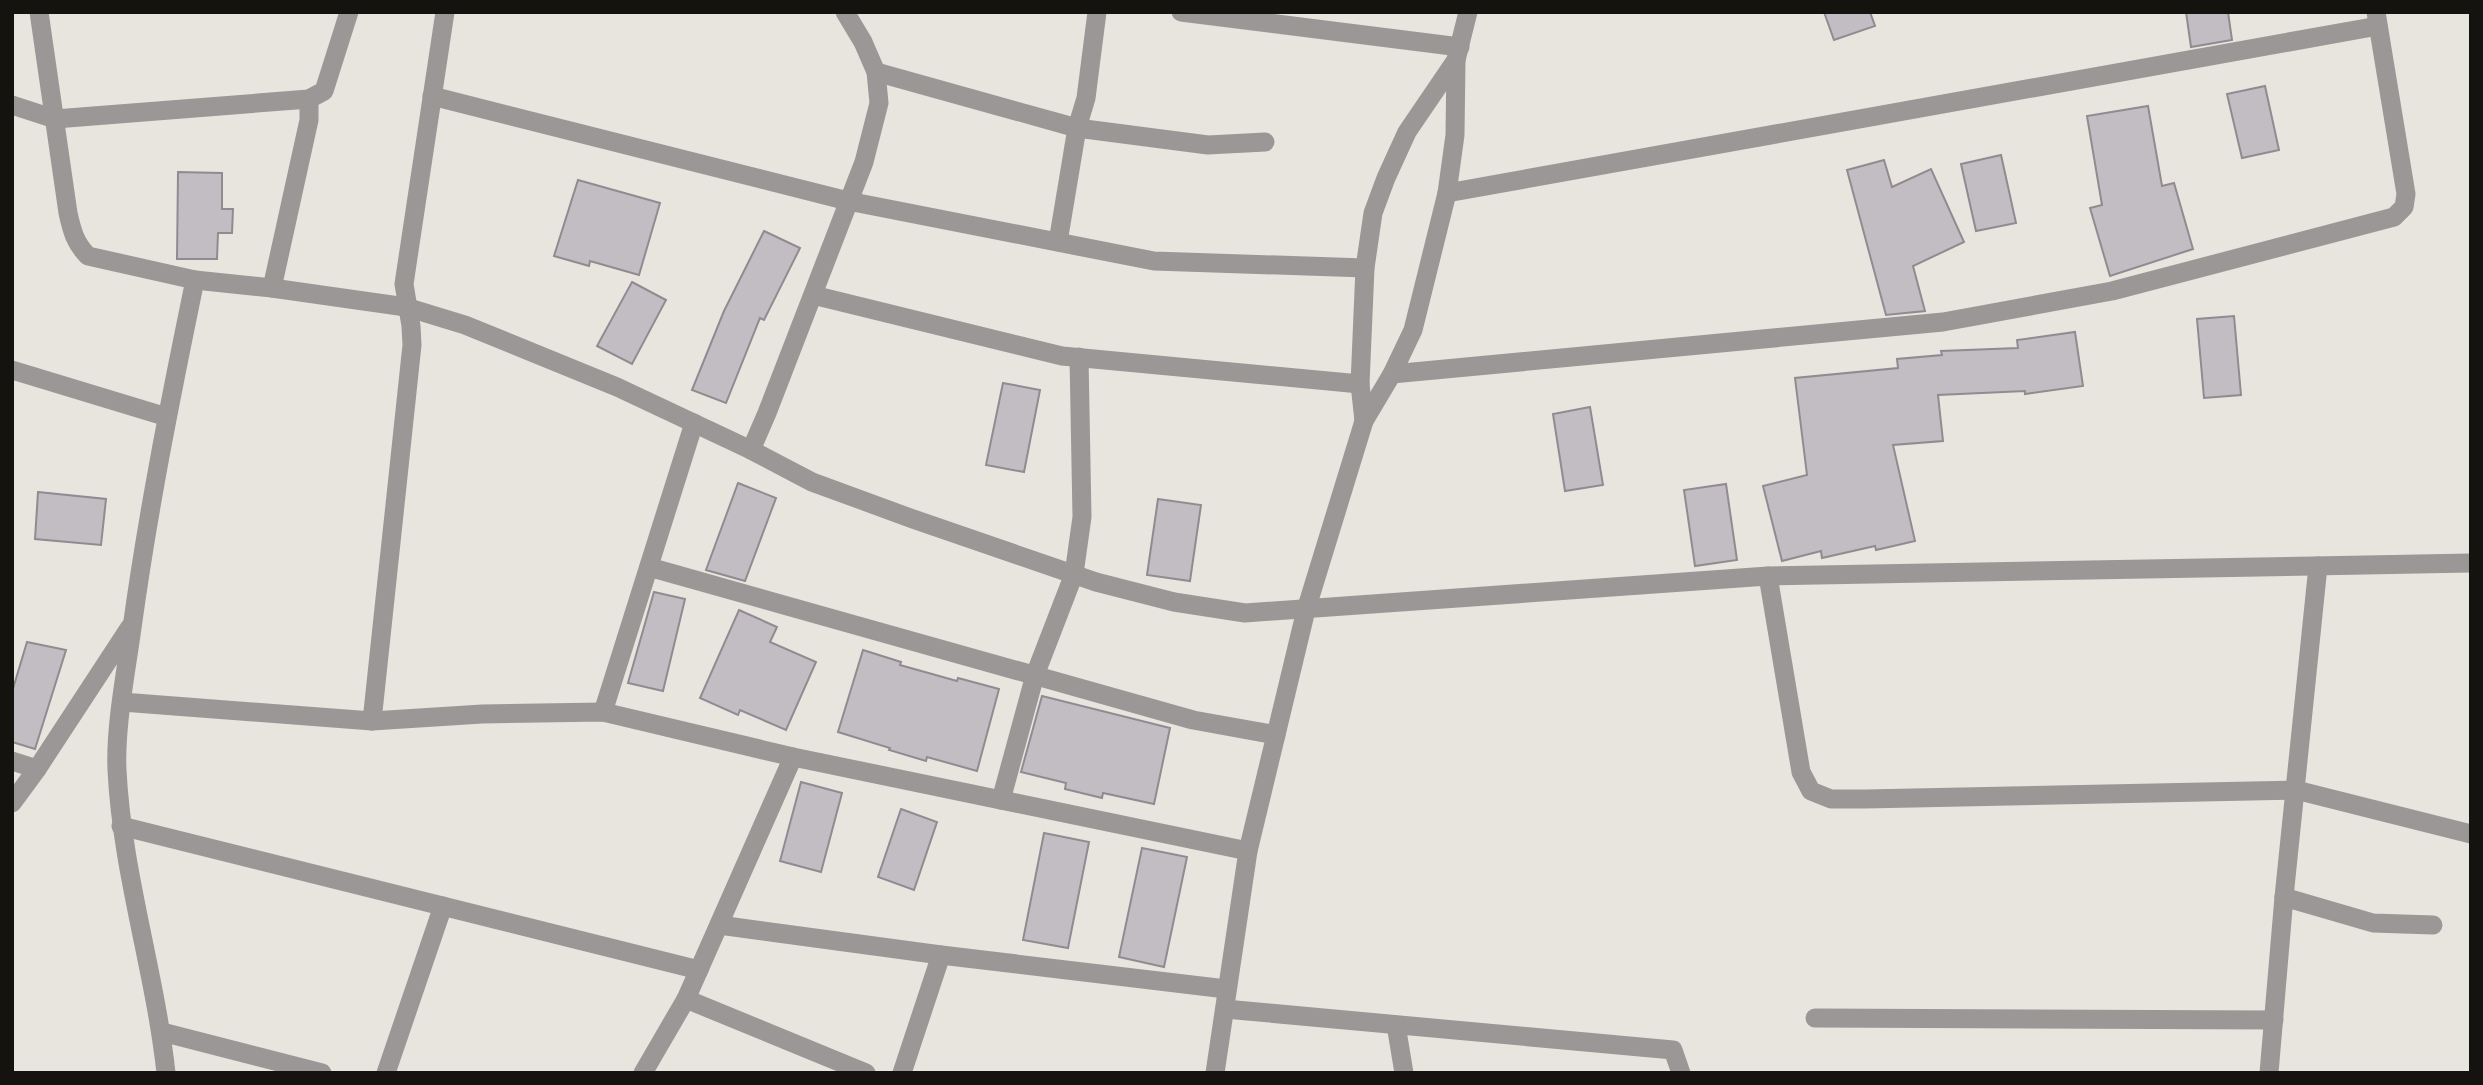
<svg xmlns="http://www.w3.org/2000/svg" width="2483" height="1085" viewBox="0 0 2483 1085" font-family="Commissioner,sans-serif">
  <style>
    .building { fill: #c2bdc3; stroke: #918b91; stroke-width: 2 }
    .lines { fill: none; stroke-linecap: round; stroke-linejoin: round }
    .minor { stroke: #9b9796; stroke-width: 19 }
  </style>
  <rect width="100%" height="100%" fill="#e8e5de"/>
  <g class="building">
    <path d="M 1824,12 L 1870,12 L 1875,26 L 1834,40 Z"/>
    <path d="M 2186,12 L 2228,12 L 2232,40 L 2191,47 Z"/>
    <path d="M 2265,86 L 2279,150 L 2242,158 L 2227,94 Z"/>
    <path d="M 2148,106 L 2162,186 L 2174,183 L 2193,249 L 2110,276 L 2090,208 L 2102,205 L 2087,116 Z"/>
    <path d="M 2001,155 L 2016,223 L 1976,231 L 1961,164 Z"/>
    <path d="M 1884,160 L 1892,187 L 1931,169 L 1964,242 L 1913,266 L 1925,311 L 1886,315 L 1847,170 Z"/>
    <path d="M 178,172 L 222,173 L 222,209 L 233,209 L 232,233 L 218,233 L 217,259 L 177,259 Z"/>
    <path d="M 578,180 L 660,203 L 639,275 L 590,261 L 589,266 L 554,256 Z"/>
    <path d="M 764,231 L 800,248 L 764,320 L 760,318 L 726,403 L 692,390 L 724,311 Z"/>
    <path d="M 632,282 L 666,300 L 632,364 L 597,346 Z"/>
    <path d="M 2234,316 L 2241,395 L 2204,398 L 2197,319 Z"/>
    <path d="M 2075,332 L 2083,386 L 2025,394 L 2025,391 L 1938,395 L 1943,441 L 1893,445 L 1915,541 L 1876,550 L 1875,546 L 1822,558 L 1821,551 L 1782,561 L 1763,486 L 1807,475 L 1795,378 L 1898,368 L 1897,359 L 1942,355 L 1941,351 L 2018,348 L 2017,340 Z"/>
    <path d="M 1003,383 L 1040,390 L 1024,472 L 986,465 Z"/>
    <path d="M 1590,407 L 1603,485 L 1565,491 L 1553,414 Z"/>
    <path d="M 738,483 L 776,498 L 745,581 L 706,570 Z"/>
    <path d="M 1726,484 L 1737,560 L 1695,566 L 1684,490 Z"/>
    <path d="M 38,492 L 106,499 L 101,545 L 35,539 Z"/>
    <path d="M 1158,499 L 1201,505 L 1190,581 L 1147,575 Z"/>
    <path d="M 654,592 L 685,599 L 663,691 L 628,683 Z"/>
    <path d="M 739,610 L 777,627 L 770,642 L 816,662 L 786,730 L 740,710 L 738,715 L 700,698 Z"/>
    <path d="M 27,642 L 66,650 L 35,749 L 12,742 L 12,692 Z"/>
    <path d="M 863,650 L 901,662 L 900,665 L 957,681 L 958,678 L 999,689 L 977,771 L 927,757 L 926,761 L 889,750 L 890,748 L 838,732 Z"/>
    <path d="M 1042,696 L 1170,728 L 1154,804 L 1103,793 L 1102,798 L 1065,789 L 1066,783 L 1021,772 Z"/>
    <path d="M 801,782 L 842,793 L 821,872 L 780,861 Z"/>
    <path d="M 901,809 L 937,822 L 914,890 L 878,877 Z"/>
    <path d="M 1044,833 L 1089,842 L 1068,948 L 1023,940 Z"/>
    <path d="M 1142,848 L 1187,857 L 1164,967 L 1119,957 Z"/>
  </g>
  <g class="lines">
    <g class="minor">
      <path d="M 39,12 L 68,213 C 72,231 75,243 88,256 L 195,280 L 272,288 L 406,307 L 465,325 L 617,387 L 751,450 L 812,482 L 913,519 L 1096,582 L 1174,602 L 1245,613 L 1768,576 L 2471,563"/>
      <path d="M 1181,12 L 1460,47"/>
      <path d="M 876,72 L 1077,128 L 1208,145 L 1265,142"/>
      <path d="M 432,96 L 848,201 L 1154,261 L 1365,268"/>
      <path d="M 12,105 L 55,119 L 309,99 L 324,91 L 349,12"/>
      <path d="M 1447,193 L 2378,26"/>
      <path d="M 1058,242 L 1077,128 L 1086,98 L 1097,12"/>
      <path d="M 272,288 L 309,120 L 309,99"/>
      <path d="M 813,295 L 1062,356 L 1360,384"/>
      <path d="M 12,370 L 167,417"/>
      <path d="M 1392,374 L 1943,322 L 2112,291 L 2394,217 L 2404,207 L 2406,194 L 2376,12"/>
      <path d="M 1364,421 L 1360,384 L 1365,268 L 1373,213 L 1386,178 L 1407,132 L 1456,60 L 1468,12"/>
      <path d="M 751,450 L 767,413 L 864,162 L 879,103 L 876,72 L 863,42 L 845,12"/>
      <path d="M 649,567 L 1193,720 L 1276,735"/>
      <path d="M 1768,576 L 1801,772 L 1811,791 L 1831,799 L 1865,799 L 2296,790 L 2471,834"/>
      <path d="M 122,702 L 372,721 L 482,714 L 603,712 L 793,757 L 1248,851"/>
      <path d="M 603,712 L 694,423"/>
      <path d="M 372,721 L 412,345 L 411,326 L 404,284 L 445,12"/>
      <path d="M 12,761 L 37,769"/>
      <path d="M 1001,800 L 1035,675 L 1074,574 L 1082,517 L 1079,357"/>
      <path d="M 12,803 L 37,769 L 130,627"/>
      <path d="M 121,826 L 699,970"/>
      <path d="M 2284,897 L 2373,923 L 2433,925"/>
      <path d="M 719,925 L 941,955 L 1226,989"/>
      <path d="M 686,999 L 866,1073"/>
      <path d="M 1225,1009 L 1673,1050 L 1681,1073"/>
      <path d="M 1815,1018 L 2274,1020"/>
      <path d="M 1396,1025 L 1404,1073"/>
      <path d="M 162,1032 L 322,1073"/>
      <path d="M 166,1073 C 155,971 122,873 117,770 C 115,727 126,672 132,628 C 148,511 171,396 195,280"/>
      <path d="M 386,1073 L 443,906"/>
      <path d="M 643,1073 L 686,999 L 793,757"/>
      <path d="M 902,1073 L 941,955"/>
      <path d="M 1215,1073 L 1248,851 L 1306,610 L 1364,421 L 1392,374 L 1413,330 L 1447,193 L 1455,135 L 1456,60"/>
      <path d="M 2269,1073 L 2284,897 L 2318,566"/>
    </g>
  </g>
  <rect width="2483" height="1085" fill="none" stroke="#141310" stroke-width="28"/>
</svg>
